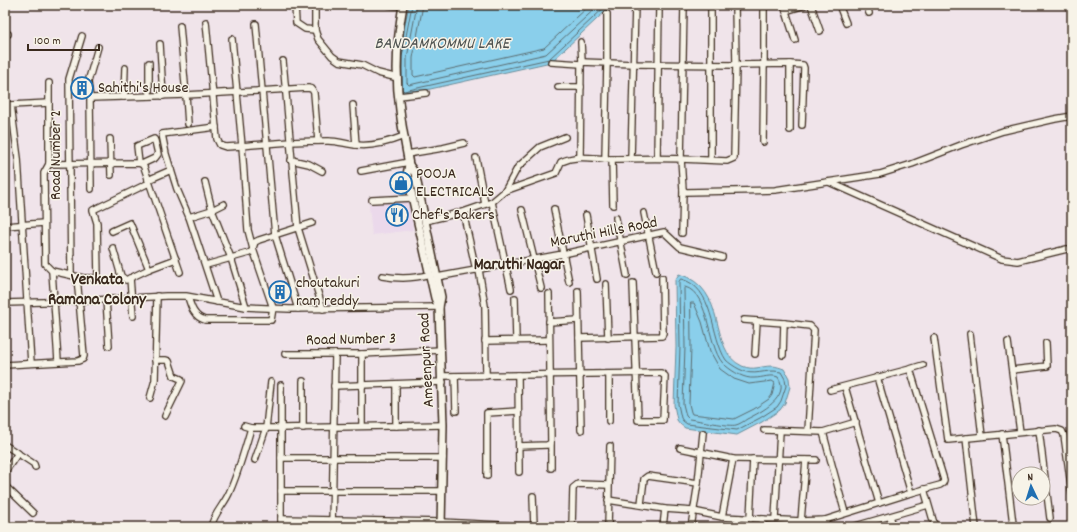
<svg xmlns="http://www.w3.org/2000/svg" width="1077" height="532" viewBox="0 0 1077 532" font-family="Dekko,sans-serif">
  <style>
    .built { fill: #ebd9eb }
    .water { fill: #8acfeb; stroke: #6a8d99 }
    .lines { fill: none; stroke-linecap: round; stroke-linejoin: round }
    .shore { stroke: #5b6c70; stroke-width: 1 }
    .minor-casing { stroke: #3b2a1e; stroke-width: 8 }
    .tertiary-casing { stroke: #3b2a1e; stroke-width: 10 }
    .minor { stroke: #f7f3e8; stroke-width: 5.5 }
    .tertiary { stroke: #f7f3e8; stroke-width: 7 }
    .labels { text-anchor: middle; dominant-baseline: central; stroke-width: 3; stroke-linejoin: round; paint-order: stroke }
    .poi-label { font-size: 16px; fill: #3b2a1e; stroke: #f7f3e8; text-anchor: start }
    .street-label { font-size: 16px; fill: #3b2a1e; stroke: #f7f3e8 }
    .water-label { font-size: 17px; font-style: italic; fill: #4f5351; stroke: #f7f3e8 }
    .neighbourhood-label { font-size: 17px; font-weight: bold; fill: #3b2a1e; stroke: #f7f3e8 }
  </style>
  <rect width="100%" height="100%" fill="#f0e4ea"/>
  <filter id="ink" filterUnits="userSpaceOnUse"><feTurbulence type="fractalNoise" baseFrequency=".025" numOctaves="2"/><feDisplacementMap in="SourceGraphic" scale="8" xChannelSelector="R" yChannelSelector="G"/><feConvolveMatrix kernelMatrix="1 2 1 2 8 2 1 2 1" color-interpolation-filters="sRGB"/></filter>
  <g filter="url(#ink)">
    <path class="built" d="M 409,200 L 413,230 L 372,235 L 369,205 Z"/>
    <g class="water">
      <path d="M 409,5 L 612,5 L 551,62 L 399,96 L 398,57 Z"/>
      <path d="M 679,274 C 730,289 707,350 742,366 C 754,371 760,366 772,366 C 776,366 781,368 784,369 L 789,378 L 790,387 L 785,403 L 780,410 L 762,422 L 737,435 L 685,428 L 680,424 L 677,420 L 674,405 L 676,347 L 675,280 Z"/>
    </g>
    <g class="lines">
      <g class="shore">
        <path d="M 412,5 L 402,57 L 402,89 L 404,91 L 549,59 L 607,5"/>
        <path d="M 417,5 L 407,58 L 407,83 L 409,85 L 546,54 L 599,5"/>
        <path d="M 423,5 L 413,58 L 413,75 L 415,77 L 544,48 L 590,5"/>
        <path d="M 681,279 C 715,287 710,336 726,360 C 729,363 735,367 739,369 C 755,378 764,368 781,372 L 785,379 L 786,386 L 781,401 L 777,407 L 760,418 L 737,430 L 687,424 L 683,421 L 681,418 L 678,404 L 680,347 L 679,282 Z"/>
        <path d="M 685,287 C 711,293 707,353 726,366 C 733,372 745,379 754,378 C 763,378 770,374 778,377 C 791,397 761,412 747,419 C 744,421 740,424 736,425 C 730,427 698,420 689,419 L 686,416 L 683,404 L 685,347 L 684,289 Z"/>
        <path d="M 691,303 L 694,303 L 702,322 L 710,351 L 720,369 L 734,379 L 749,384 L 772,381 L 775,383 L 772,395 L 769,399 L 754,409 L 734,419 L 692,414 L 691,412 L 689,404 L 691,348 Z"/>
      </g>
      <g class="minor-casing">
        <g id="minor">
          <path d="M 295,5 L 296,23 L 305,29 L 315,30"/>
          <path d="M 315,5 L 315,30 L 318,39 L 332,56 L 339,61 L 362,65 L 378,73 L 398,78"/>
          <path d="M 390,5 L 403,6"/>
          <path d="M 684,5 L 681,159 L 727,161 L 734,158 L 736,65 L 790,64 L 803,65 L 804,68 L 802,125"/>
          <path d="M 784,5 L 795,40"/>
          <path d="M 811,5 L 820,31"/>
          <path d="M 839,5 L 846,23"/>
          <path d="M 867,5 L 869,13"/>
          <path d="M 786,11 L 805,5"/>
          <path d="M 206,22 L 217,139 L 220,145 L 226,147 L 242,146 L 232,39"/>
          <path d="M 256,24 L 275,235 L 298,309"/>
          <path d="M 5,34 L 8,34"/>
          <path d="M 581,42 L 582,62"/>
          <path d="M 160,44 L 163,96"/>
          <path d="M 283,61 L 298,228 L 323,309"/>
          <path d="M 551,62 L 581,64"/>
          <path d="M 49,83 L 49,164 L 44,173 L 45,264 L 52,271 L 58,361"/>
          <path d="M 558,87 L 581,87"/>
          <path d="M 149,96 L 149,63"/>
          <path d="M 399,96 L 426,93"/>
          <path d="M 124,97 L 125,68"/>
          <path d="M 90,98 L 88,82 L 98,47"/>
          <path d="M 5,104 L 11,105"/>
          <path d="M 353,105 L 356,145"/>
          <path d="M 188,124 L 186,95 L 308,88 L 312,89 L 314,93 L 318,141"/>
          <path d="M 216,127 L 162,134 L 166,154 L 177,189 L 189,217 L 217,302"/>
          <path d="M 790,130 L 790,64"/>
          <path d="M 110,139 L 111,175"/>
          <path d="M 763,142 L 764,64 L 764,9"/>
          <path d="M 407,154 L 443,148 L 464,143"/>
          <path d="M 580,157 L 581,64 L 582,62 L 634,64 L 736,65 L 735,5"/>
          <path d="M 476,158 L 485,204"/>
          <path d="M 631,158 L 635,5"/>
          <path d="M 657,158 L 659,5"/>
          <path d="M 605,159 L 607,63 L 607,14"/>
          <path d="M 612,159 L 613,205"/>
          <path d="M 291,160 L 309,164 L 322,171"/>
          <path d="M 711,160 L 711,5"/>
          <path d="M 139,163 L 137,146 L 154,139 L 155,141 L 158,154 L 155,158 L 142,164"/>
          <path d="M 49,164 L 138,163 L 142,164 L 144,167 L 180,272"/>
          <path d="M 361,171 L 409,162"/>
          <path d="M 148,180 L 171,170"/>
          <path d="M 205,182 L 212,210 L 231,258 L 246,307"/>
          <path d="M 829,182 L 1002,259 L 1018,261 L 1026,259 L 1067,249 L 1072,250"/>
          <path d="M 91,189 L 90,98 L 186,95 L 180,26"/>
          <path d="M 505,191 L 518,167 L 540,147 L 565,137"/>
          <path d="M 372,200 L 412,198"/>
          <path d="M 492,202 L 511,289"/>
          <path d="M 554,209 L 569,282"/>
          <path d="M 522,210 L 541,288"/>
          <path d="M 463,212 L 476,270"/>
          <path d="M 644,213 L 656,272"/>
          <path d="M 586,215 L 597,279"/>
          <path d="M 189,217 L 212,210 L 224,204"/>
          <path d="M 616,218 L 627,275"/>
          <path d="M 425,221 L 463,212 L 492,202 L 505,191 L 556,173 L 561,162 C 577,155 590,158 607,159 C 631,159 656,158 681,159 L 683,190 L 686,192 L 775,190 L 880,174 L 912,164 L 961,145 L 1003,131 L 1055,119 L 1072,116"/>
          <path d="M 5,226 L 44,223"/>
          <path d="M 112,231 L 130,223 L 149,269"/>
          <path d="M 682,233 L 683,190"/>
          <path d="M 113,248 L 121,276 L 126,280 L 149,269 L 176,259"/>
          <path d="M 206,265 L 249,253 L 252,251 L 255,242 L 259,240 L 312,223"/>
          <path d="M 479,270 L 485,306 L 486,376"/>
          <path d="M 52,271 L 83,278 L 98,278 L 97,223 L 93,210 L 149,183"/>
          <path d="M 71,275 L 69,79 L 82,36"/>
          <path d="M 382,276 C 399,279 414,279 430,274"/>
          <path d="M 437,277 L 563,254 L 664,232 L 680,247 L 722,257"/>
          <path d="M 130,278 L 133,316"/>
          <path d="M 606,284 L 608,338"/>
          <path d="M 578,291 L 581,430"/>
          <path d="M 188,297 C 191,307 194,317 205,320 L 271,320 L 273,308 L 253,249 L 248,230 L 242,146 C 271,143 299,141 328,141 C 338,141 346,144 356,145 C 372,147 389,142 404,136"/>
          <path d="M 515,298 L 516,340"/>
          <path d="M 106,299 L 109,346"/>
          <path d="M 5,303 L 80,301 L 166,296 L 186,296 L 246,307 L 290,309 L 439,307"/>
          <path d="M 744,320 L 784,323 L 810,326 L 814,330 L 808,431"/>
          <path d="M 549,322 L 578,320"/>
          <path d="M 970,334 L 982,436"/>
          <path d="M 579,338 L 662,336 L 663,333 L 662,278"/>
          <path d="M 934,338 L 948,440 L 1056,429 L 1062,431 L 1064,435 L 1072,493"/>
          <path d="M 485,341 L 549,340"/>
          <path d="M 1008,342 L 1020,432"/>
          <path d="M 285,354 L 362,354 L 441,350"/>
          <path d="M 362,354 L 362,426"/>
          <path d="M 755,354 L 757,321"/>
          <path d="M 783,355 L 784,323"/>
          <path d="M 155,360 L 166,360 L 169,361 L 174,376 L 181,379 L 182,381 L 165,416"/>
          <path d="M 31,363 L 18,158 L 11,105 L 49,103"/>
          <path d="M 5,365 L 78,361 L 83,359 L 84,356 L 77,277"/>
          <path d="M 1012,370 L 1047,366 L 1046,343"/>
          <path d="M 609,374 L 609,421"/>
          <path d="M 518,375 L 519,472"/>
          <path d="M 443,376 C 515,375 588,374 661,373 L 665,376 L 663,420 L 638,420 C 636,375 635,329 633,283"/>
          <path d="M 455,376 L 456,411"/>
          <path d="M 396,384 L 396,426"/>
          <path d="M 334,386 L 443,382"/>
          <path d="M 845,387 L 879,503"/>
          <path d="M 830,390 L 910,369"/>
          <path d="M 150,398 L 155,380 L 157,296"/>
          <path d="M 244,426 L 251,428 L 282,428 L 443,425"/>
          <path d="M 303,428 L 303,381"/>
          <path d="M 764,430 L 823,432 L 856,422"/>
          <path d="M 1039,430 L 1050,518"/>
          <path d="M 823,432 L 845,513"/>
          <path d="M 1002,434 L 1013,524"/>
          <path d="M 966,438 L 976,527"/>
          <path d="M 551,443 L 551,468"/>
          <path d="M 5,445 L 34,464 L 35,467"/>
          <path d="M 519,446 L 547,445 L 551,443 L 549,294"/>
          <path d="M 680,448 L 733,459 L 816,460"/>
          <path d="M 281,458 L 443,458"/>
          <path d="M 255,460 L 266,428 L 271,382"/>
          <path d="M 5,472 L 18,453"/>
          <path d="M 487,476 L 487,413 L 518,411"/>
          <path d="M 5,486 L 33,513"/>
          <path d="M 924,489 L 935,527"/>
          <path d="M 281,491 L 442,491"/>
          <path d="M 911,493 L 940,485 L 943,483 L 944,480 L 910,369 L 923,365"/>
          <path d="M 533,496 L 534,527"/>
          <path d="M 608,500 L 665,509 L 693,511 L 722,517 L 801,521 L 825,520 L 911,493 L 877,377"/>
          <path d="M 641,504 L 644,479 L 648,476 L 698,483"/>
          <path d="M 722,517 L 733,459"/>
          <path d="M 890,517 L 894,527"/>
          <path d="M 281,519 L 441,522 L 537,527"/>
          <path d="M 750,519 L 753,459"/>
          <path d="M 775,519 L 780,431"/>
          <path d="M 825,520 L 827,527"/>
          <path d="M 801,521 L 806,460"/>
          <path d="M 211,527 C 214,513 225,504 230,491 C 239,470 245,449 251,428"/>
          <path d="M 281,527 L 281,385"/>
          <path d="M 332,527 L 335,354"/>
          <path d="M 572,527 L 573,488 L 578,484 L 608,485"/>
          <path d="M 608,527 L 610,446"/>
          <path d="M 663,527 L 665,509"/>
          <path d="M 691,527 L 698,483 L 703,433"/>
          <path d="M 737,527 L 739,518"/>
          <path d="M 762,527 L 763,519"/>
          <path d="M 852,527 L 928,505"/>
        </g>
      </g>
      <g class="tertiary-casing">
        <g id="tertiary">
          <path d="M 403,5 C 397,39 395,76 400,110 C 402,129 406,147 409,165 L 407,174 L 435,298 L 439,307 L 443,425 L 441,527"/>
          <path d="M 409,165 L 415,173 L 441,297 L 439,307"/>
        </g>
      </g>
      <use href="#minor" class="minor"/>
      <use href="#tertiary" class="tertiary"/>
    </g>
  </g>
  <defs>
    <g id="building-ring" transform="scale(1.15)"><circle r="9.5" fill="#f7f3e8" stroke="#1f6fb2" stroke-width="1.5"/><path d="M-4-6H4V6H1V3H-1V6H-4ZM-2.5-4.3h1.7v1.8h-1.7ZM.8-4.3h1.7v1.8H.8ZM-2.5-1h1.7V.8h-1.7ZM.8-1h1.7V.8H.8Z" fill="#1f6fb2"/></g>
    <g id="shop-ring" transform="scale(1.15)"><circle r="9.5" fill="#f7f3e8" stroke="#1f6fb2" stroke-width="1.5"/><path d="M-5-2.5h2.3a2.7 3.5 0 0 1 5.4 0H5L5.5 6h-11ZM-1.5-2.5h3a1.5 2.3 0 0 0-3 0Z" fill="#1f6fb2"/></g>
    <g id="restaurant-ring" transform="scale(1.15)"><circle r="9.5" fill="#f7f3e8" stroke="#1f6fb2" stroke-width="1.5"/><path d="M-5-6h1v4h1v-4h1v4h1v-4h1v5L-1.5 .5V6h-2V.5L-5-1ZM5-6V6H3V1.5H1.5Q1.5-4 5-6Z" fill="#1f6fb2"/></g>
  </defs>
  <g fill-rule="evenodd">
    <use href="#building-ring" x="82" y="88"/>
    <use href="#shop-ring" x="401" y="183"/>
    <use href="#restaurant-ring" x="397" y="215"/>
    <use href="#building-ring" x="280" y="292"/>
  </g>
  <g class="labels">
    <g class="poi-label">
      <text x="98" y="88">Sahithi's House</text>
      <text x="416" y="174">POOJA<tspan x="416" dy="18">ELECTRICALS</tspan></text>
      <text x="412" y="215">Chef's Bakers</text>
      <text x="296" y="283">choutakuri<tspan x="296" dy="18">ram reddy</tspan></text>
    </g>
    <g class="street-label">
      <text transform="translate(56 155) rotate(-90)">Road Number 2</text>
      <text transform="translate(604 233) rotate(-11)">Maruthi Hills Road</text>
      <text transform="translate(351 340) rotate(-1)">Road Number 3</text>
      <text transform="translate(427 360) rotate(-93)">Ameenpur Road</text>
    </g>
    <g class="water-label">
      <text x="442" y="45">BANDAMKOMMU LAKE</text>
    </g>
    <g class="neighbourhood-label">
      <text x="519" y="266">Maruthi Nagar</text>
      <text x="97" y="281">Venkata<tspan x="97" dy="20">Ramana Colony</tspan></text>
    </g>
  </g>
  <rect width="1077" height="532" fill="none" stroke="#f7f3e8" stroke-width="20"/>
  <rect x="10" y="10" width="1057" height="512" fill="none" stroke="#3b2a1e" stroke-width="1.5" filter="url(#ink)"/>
  <g transform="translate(1031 486) rotate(356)"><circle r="19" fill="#f7f3e8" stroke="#aca397"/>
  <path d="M0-3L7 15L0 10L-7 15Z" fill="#1f6fb2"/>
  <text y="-6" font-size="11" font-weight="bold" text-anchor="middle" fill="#3b2a1e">N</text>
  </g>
  <path d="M28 44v6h71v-6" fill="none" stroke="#3b2a1e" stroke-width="2"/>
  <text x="34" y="44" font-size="12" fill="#3b2a1e" stroke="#f7f3e8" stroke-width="3" paint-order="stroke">100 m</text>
</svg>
